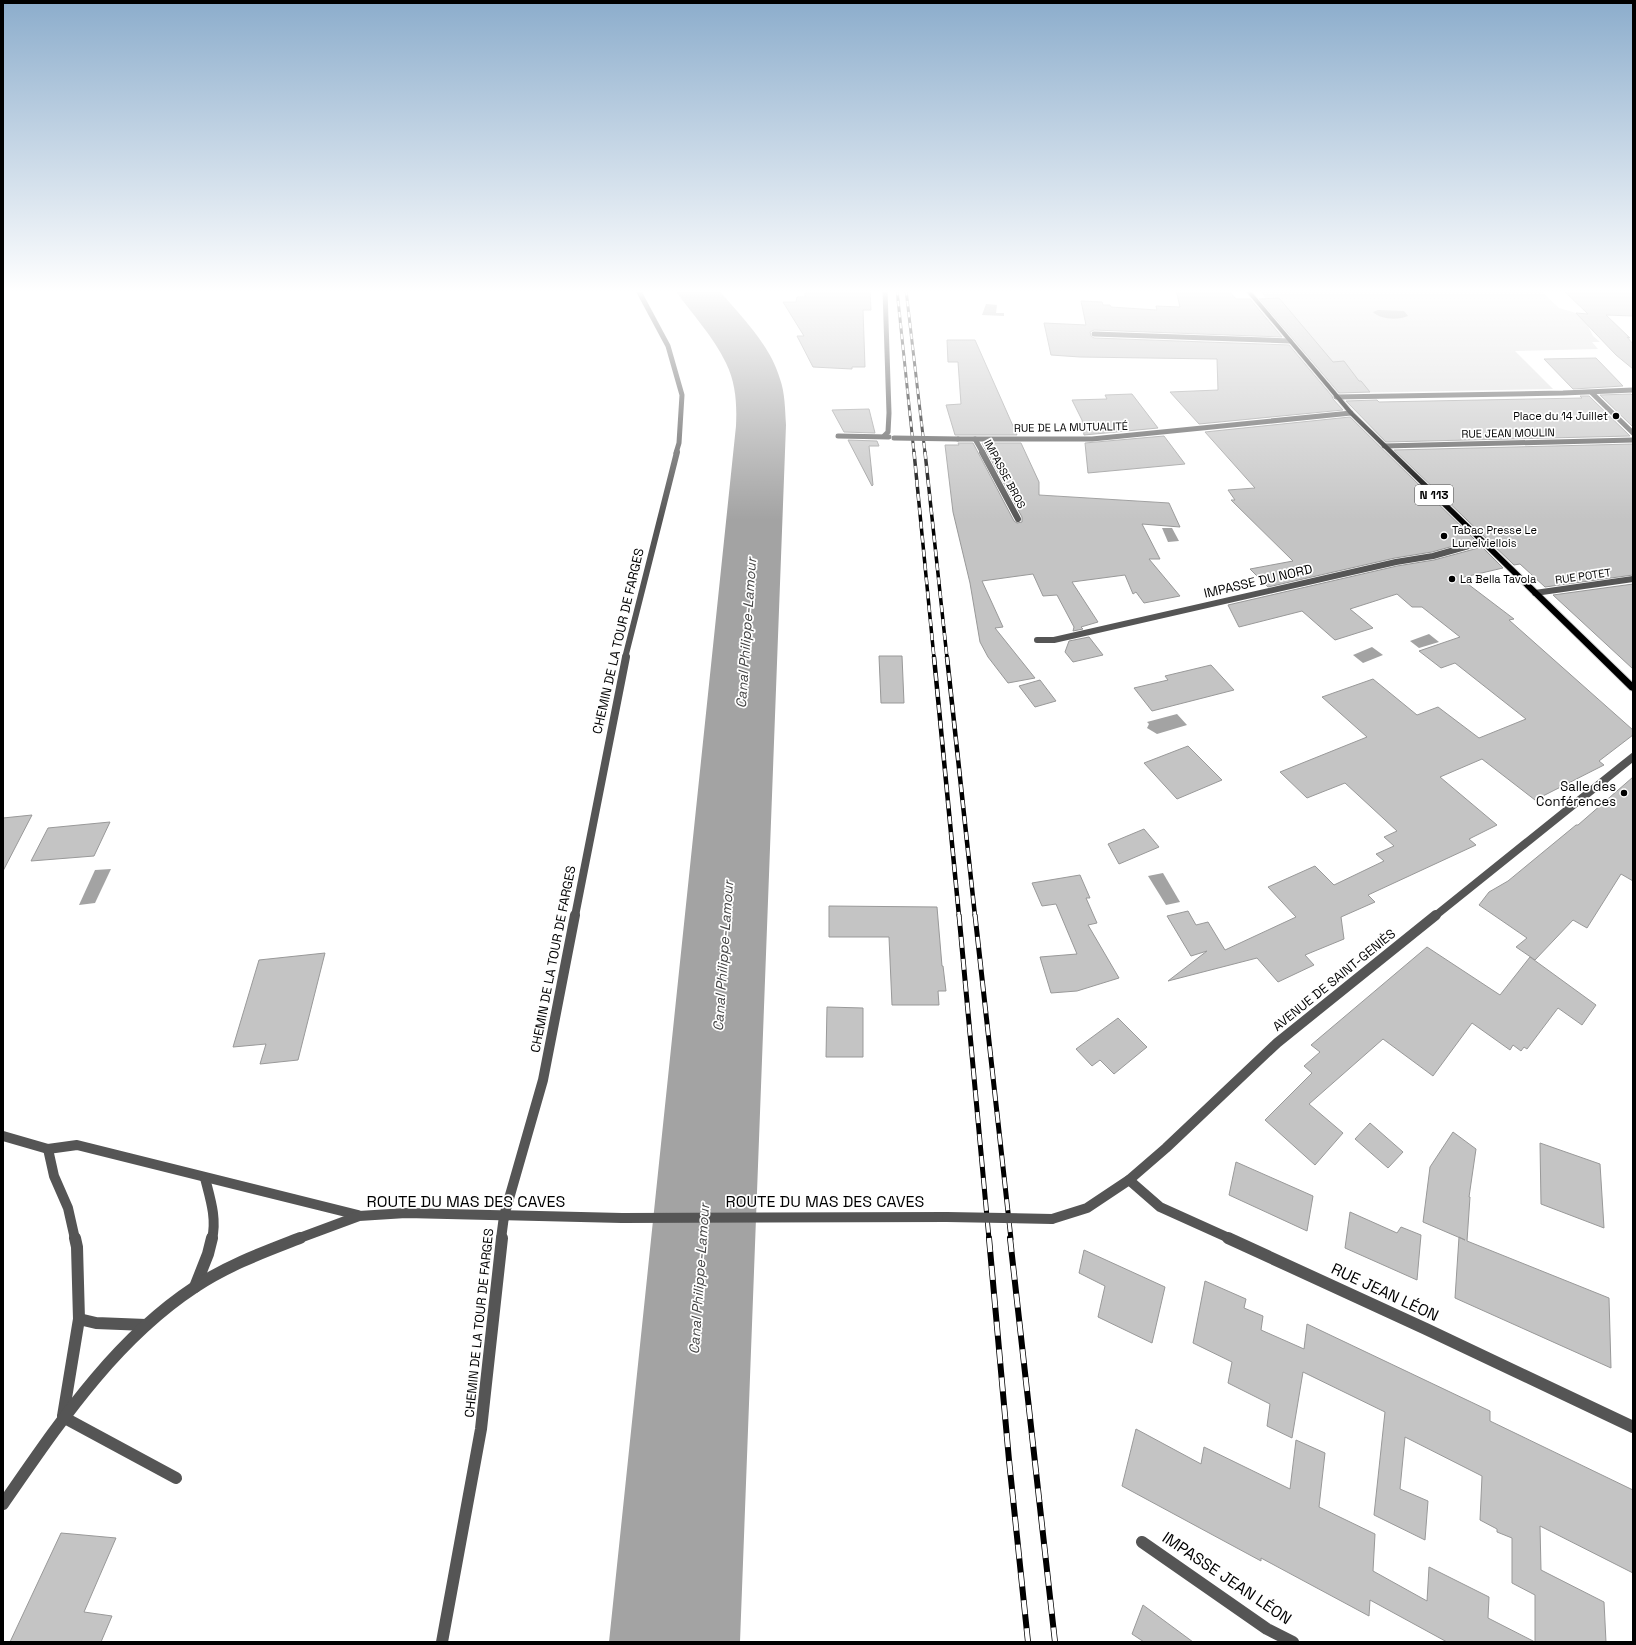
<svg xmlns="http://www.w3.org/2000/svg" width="1636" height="1645" viewBox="0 0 1636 1645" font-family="'Space Grotesk',sans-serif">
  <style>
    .green { fill: #dcdcdc }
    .water { fill: #a3a3a3 }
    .building { fill: #c4c4c4; stroke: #999 }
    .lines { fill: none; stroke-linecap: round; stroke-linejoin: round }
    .primary-casing { stroke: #dbdbdb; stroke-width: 2 }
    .service { stroke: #555; stroke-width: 12 }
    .minor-far4 { stroke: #555; stroke-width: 5 }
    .minor-far3 { stroke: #555; stroke-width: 6 }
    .minor-far2 { stroke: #555; stroke-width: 8 }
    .minor-far1 { stroke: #555; stroke-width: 10 }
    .minor { stroke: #555; stroke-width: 12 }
    .tertiary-far3 { stroke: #555; stroke-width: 5 }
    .tertiary-far2 { stroke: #555; stroke-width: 8 }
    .tertiary-far1 { stroke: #555; stroke-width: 10 }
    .tertiary { stroke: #555; stroke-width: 12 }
    .primary { fill: #000; fill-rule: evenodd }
    .rail-far4-casing { stroke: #000; stroke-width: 3 }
    .rail-far3-casing { stroke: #000; stroke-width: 3.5 }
    .rail-far2-casing { stroke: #000; stroke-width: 4.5 }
    .rail-far1-casing { stroke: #000; stroke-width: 5 }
    .rail-casing { stroke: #000; stroke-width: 6 }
    .rail-far4 { stroke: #fff; stroke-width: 2; stroke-dasharray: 5.5; stroke-linecap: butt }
    .rail-far3 { stroke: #fff; stroke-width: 2.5; stroke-dasharray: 7; stroke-linecap: butt }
    .rail-far2 { stroke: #fff; stroke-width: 3; stroke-dasharray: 8; stroke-linecap: butt }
    .rail-far1 { stroke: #fff; stroke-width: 3.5; stroke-dasharray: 11; stroke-linecap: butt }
    .rail { stroke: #fff; stroke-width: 4.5; stroke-dasharray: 14; stroke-linecap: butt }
    .minor-bridge { stroke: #555; stroke-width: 5 }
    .tertiary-bridge { stroke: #555; stroke-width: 10 }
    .poi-dot { fill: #000; stroke: #fff; stroke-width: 1.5 }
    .labels { text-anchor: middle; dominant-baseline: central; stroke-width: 3.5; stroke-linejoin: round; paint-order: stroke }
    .far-poi-label { font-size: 11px; fill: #000; stroke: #fff; text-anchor: start }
    .far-street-label { font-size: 11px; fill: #000; stroke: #fff }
    .shield { fill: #fff; stroke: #4c4c4c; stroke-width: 1 }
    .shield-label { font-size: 12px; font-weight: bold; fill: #000 }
    .street-label { font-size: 13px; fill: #000; stroke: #fff }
    .poi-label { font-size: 13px; fill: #000; stroke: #fff; text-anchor: end }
    .water-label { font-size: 14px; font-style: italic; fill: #444; stroke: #fff }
    .near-street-label { font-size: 16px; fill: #000; stroke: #fff }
  </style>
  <rect width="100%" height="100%" fill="#fff"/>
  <path class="green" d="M 1259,290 L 1540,290 L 1559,308 L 1576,313 L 1588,326 L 1593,336 L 1600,342 L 1592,342 L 1598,349 L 1515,351 L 1553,389 L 1344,393 Z"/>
  <g class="water">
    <path d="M 675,290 L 719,290 C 741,317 770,344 780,379 C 785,393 785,409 786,425 L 740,1642 L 609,1642 L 736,426 C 737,405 736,383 726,363 C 713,336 692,314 675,290 Z"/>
    <path d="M 986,304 L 997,305 L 996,313 L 1004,313 L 1004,316 L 982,315 Z"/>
    <path d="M 1378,310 L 1404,311 L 1408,316 C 1399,320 1381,320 1373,312 Z"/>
    <path d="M 1162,528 L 1172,528 L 1179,541 L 1168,542 Z"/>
    <path d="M 1429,634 L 1439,642 L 1419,648 L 1410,641 Z"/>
    <path d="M 1372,647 L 1383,655 L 1363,663 L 1353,655 Z"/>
    <path d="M 1177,714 L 1187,725 L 1157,734 L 1147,728 L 1149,724 L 1147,722 Z"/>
    <path d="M 111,869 L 95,903 L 79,905 L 95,870 Z"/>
    <path d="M 1163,873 L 1180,902 L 1166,905 L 1148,876 Z"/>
  </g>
  <g class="building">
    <path d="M 827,290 L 870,290 L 871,310 L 863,310 L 865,367 L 852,367 L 852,369 L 813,367 L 797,336 L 804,336 L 783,302 L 796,302 L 797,297 L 805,297 L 805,293 L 809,293 L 809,291 L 827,291 Z"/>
    <path d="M 1176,290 L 1228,290 L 1236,299 L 1250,299 L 1282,337 L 1094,330 L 1090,332 L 1091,336 L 1094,338 L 1289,345 L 1332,396 L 1333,399 L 1343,410 L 1199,424 L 1170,392 L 1218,390 L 1217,359 L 1080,357 L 1051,355 L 1044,323 L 1086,325 L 1081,301 L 1102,302 L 1103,305 L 1110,305 L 1111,307 L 1157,310 L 1156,306 L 1180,307 Z"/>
    <path d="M 1563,290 L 1633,290 L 1633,316 L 1606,315 L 1630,338 L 1627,337 L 1633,344 L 1633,369 L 1616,355 L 1576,313 L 1588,314 Z"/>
    <path d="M 1279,298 L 1333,362 L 1344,361 L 1359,381 L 1361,381 L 1370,392 L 1339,393 L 1259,299 Z"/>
    <path d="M 947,340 L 975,340 L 1017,435 L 955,435 L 946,405 L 961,404 L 958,362 L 948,362 Z"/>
    <path d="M 1596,358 L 1623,386 L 1573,389 L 1544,359 Z"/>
    <path d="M 1132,394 L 1158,428 L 1084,435 L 1082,420 L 1072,400 L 1107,399 L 1105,395 Z"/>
    <path d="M 1631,394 L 1633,396 L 1633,427 L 1600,395 Z"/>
    <path d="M 1580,396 L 1589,396 L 1630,436 L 1386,442 L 1346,401 L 1377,400 L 1379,402 L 1582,398 Z"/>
    <path d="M 869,409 L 875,433 L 844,432 L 832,410 Z"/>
    <path d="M 1350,417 L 1475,540 L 1432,552 L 1395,558 L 1268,587 L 1250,569 L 1293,561 L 1231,500 L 1235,500 L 1228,490 L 1255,488 L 1205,432 Z"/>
    <path d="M 1164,436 L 1185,464 L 1088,473 L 1085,443 Z"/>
    <path d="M 848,440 L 877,441 L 879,446 L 869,446 L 873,485 L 872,486 Z"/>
    <path d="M 958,443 L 973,443 L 1014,521 L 1017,523 L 1022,522 L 1022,517 L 982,443 L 1021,443 L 1039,482 L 1039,495 L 1169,503 L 1180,527 L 1142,524 L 1160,559 L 1149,559 L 1180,596 L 1144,603 L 1136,592 L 1133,594 L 1125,575 L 1072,582 L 1098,622 L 1081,627 L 1083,629 L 1073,631 L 1074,627 L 1057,595 L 1043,596 L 1033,574 L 982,581 L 1003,627 L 995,628 L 1035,678 L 1008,683 L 988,657 L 980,642 L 970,583 L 953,512 L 945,445 L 959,445 Z"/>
    <path d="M 1633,444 L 1633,575 L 1545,587 L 1520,564 L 1514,565 L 1394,450 Z"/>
    <path d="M 1482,547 L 1503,568 L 1460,578 L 1514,619 L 1509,620 L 1633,730 L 1633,735 L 1599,761 L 1604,765 L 1535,800 L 1482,759 L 1440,777 L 1497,825 L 1469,839 L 1476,845 L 1368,895 L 1375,902 L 1341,917 L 1344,939 L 1305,955 L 1314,965 L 1278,982 L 1257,958 L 1168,981 L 1207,951 L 1191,956 L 1167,916 L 1188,911 L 1196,925 L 1208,922 L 1225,950 L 1296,917 L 1268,887 L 1315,866 L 1334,885 L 1384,861 L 1376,854 L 1394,846 L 1384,837 L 1397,831 L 1345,783 L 1307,798 L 1280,772 L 1367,737 L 1322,697 L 1373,679 L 1417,715 L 1438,707 L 1479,738 L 1526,719 L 1455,663 L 1441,668 L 1419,651 L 1460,637 L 1422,607 L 1412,607 L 1397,594 L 1350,609 L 1373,628 L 1335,640 L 1302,611 L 1239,627 L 1228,605 L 1397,566 L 1434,560 Z"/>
    <path d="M 1633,584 L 1633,669 L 1553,595 Z"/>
    <path d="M 1089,637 L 1103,655 L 1073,662 L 1065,652 L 1069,641 Z"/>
    <path d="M 879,656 L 902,656 L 904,703 L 881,703 Z"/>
    <path d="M 1211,665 L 1234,690 L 1152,711 L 1134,688 L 1168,680 L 1165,676 Z"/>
    <path d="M 1040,680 L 1056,701 L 1035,707 L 1019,686 Z"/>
    <path d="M 1188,746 L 1222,780 L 1177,799 L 1144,763 Z"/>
    <path d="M 1633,777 L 1633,881 L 1621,874 L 1587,928 L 1573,920 L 1535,960 L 1516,947 L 1527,938 L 1479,905 L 1489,892 L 1508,881 L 1576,825 L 1578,825 Z"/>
    <path d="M 32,815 L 3,871 L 3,818 Z"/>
    <path d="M 110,822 L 94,856 L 31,861 L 48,828 Z"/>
    <path d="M 1144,829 L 1159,847 L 1119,864 L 1108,844 Z"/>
    <path d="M 1080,875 L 1090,898 L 1086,898 L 1097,923 L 1088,925 L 1119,978 L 1077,991 L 1051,993 L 1040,957 L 1077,954 L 1056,904 L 1042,906 L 1032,883 Z"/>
    <path d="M 829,906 L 937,907 L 942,966 L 943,966 L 946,991 L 938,991 L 939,1005 L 892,1005 L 889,937 L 829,937 Z"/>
    <path d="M 1427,947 L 1500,995 L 1530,957 L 1596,1005 L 1582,1025 L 1558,1008 L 1527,1049 L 1524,1047 L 1521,1051 L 1513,1045 L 1510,1050 L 1472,1023 L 1433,1076 L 1383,1039 L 1309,1104 L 1343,1133 L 1315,1165 L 1265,1120 L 1312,1073 L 1304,1066 L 1320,1052 L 1311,1045 Z"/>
    <path d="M 325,953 L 298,1060 L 260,1064 L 266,1044 L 233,1047 L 259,960 Z"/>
    <path d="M 827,1007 L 863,1008 L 863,1057 L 826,1057 Z"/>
    <path d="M 1118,1018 L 1147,1047 L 1114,1074 L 1100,1060 L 1092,1066 L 1076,1049 Z"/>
    <path d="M 1370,1123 L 1403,1152 L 1388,1168 L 1355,1139 Z"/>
    <path d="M 1453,1132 L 1476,1149 L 1469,1197 L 1470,1197 L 1467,1241 L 1609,1298 L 1611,1368 L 1455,1298 L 1459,1237 L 1465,1240 L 1423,1222 L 1430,1167 Z"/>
    <path d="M 1540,1143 L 1600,1164 L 1604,1228 L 1541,1204 Z"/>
    <path d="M 1236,1162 L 1313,1196 L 1307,1231 L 1229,1195 Z"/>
    <path d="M 1350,1212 L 1397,1233 L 1401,1227 L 1421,1235 L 1417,1280 L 1345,1248 Z"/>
    <path d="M 1084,1250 L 1165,1287 L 1152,1343 L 1098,1317 L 1105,1286 L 1079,1273 Z"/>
    <path d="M 1205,1281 L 1246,1299 L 1244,1308 L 1263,1316 L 1261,1330 L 1304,1349 L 1307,1324 L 1490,1411 L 1490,1421 L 1633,1490 L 1633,1573 L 1540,1526 L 1541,1570 L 1604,1602 L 1606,1642 L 1535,1642 L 1535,1595 L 1512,1583 L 1512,1538 L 1497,1532 L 1497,1529 L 1480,1520 L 1482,1476 L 1405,1437 L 1400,1489 L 1428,1501 L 1425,1540 L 1374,1515 L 1385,1412 L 1303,1372 L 1292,1438 L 1267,1426 L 1270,1404 L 1228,1383 L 1232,1362 L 1193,1343 Z"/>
    <path d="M 1136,1429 L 1201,1464 L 1204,1447 L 1290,1489 L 1296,1440 L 1325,1453 L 1319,1507 L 1375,1534 L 1373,1571 L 1427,1601 L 1429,1567 L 1489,1597 L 1488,1618 L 1535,1642 L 1447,1642 L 1370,1600 L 1369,1616 L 1261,1558 L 1261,1561 L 1122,1486 Z"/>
    <path d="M 61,1533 L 116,1538 L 84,1612 L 112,1616 L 101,1642 L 10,1642 Z"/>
    <path d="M 1143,1605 L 1193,1642 L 1144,1642 L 1132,1634 Z"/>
  </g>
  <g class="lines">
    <g class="primary-casing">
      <path id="primary" d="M 1245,290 L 1250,290 L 1353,412 L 1633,683 L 1633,691 L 1630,690 L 1349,414 Z"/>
    </g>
    <path class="service" d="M 63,1417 L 176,1478"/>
    <g class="minor-far4">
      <path d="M 638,290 L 668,346 L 682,395 L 679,443 L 676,453"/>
      <path d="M 1094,334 L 1290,341"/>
      <path d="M 1592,393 L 1633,433"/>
      <path d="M 838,436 L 889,437"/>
      <path d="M 884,436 L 888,432 L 889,413 L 885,290"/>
      <path d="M 958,439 L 1092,439 L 1351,413"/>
      <path d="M 975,439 L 983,453"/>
      <path d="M 1384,446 L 1633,440"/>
    </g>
    <g class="minor-far3">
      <path d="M 982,452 L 1018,519"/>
      <path d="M 1535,593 L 1633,579"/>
      <path d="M 1037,640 L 1054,640 L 1396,562 L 1433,556 L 1483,542"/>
      <path d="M 625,658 L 677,452"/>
    </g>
    <path class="minor-far2" d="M 575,916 L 626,657"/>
    <g class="minor-far1">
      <path d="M 1129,1180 L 1160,1207 L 1231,1239"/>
      <path d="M 501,1239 L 504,1216 L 543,1080 L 575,915"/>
    </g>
    <g class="minor">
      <path d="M 1228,1238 L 1426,1329 L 1633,1427"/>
      <path d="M 1142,1542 L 1267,1629 L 1293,1642"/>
      <path d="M 442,1642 L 481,1429 L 502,1238"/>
    </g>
    <path class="tertiary-far3" d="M 1336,397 L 1563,393 L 1633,390"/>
    <path class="tertiary-far2" d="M 1435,916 L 1633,757"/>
    <g class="tertiary-far1">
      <path d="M 3,1136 L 48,1149 L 77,1145 L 358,1215"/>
      <path d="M 48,1149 L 54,1176 L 68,1208 L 75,1239"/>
      <path d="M 205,1178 C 210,1198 217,1218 212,1239"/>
      <path d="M 1052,1219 L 1087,1208 L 1129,1180 L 1166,1148 L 1277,1043 L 1436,915"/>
      <path d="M 297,1239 L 359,1216 L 406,1213 L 622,1218 L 947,1217"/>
    </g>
    <g class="tertiary">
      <path d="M 195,1287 L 208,1254 L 212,1238"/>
      <path d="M 79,1319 L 96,1323 L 146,1325"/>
      <path d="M 63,1416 L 79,1319 L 77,1247 L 75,1238"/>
      <path d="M 3,1504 C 58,1425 113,1341 195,1287 C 228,1265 264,1252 300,1238"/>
    </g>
    <use href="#primary" class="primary"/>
    <g class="rail-far4-casing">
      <g id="rail-far4">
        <path d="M 897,290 L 914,453"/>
        <path d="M 906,290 L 925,453"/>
      </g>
    </g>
    <g class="rail-far3-casing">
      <g id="rail-far3">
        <path d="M 914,452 L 934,658"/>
        <path d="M 925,452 L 947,658"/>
      </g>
    </g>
    <g class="rail-far2-casing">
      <g id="rail-far2">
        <path d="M 934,657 L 959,916"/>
        <path d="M 947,657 L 975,916"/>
      </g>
    </g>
    <g class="rail-far1-casing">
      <g id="rail-far1">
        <path d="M 959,915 L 989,1239"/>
        <path d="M 975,915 L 1011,1239"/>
      </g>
    </g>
    <g class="rail-casing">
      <g id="rail">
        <path d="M 989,1238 L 1009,1460 L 1028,1642"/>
        <path d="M 1010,1238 L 1055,1642"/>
      </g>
    </g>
    <use href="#rail-far4" class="rail-far4"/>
    <use href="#rail-far3" class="rail-far3"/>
    <use href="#rail-far2" class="rail-far2"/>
    <use href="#rail-far1" class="rail-far1"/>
    <use href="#rail" class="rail"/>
    <path class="minor-bridge" d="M 894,438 L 958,439"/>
    <path class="tertiary-bridge" d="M 947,1217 L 1052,1219"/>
  </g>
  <linearGradient id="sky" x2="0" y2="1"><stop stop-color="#8cadcc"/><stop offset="0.56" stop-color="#fff"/><stop offset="1" stop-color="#fff" stop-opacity="0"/></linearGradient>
  <rect width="1636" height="520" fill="url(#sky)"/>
  <g class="poi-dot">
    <circle cx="1616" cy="416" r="4"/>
    <circle cx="1444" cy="536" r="4"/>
    <circle cx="1452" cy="579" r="4"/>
    <circle cx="1624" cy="793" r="4"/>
  </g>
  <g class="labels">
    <g class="far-poi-label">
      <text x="1608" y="416" text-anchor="end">Place du 14 Juillet</text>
      <text x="1452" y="530">Tabac Presse Le<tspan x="1452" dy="13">Lunelviellois</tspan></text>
      <text x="1460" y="579">La Bella Tavola</text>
    </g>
    <g class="far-street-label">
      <text transform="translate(1071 427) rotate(-1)">RUE DE LA MUTUALITÉ</text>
      <text transform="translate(1508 433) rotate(-1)">RUE JEAN MOULIN</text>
      <text transform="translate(1005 474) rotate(62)">IMPASSE BROS</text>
      <text transform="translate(1583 576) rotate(-8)">RUE POTET</text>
    </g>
    <rect class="shield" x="1415" y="485" width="38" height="20" rx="3"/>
    <g class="shield-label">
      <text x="1434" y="495">N 113</text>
    </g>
    <g class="street-label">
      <text transform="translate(1258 581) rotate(-13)">IMPASSE DU NORD</text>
      <text transform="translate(618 641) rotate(-77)">CHEMIN DE LA TOUR DE FARGES</text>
      <text transform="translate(553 959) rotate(-79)">CHEMIN DE LA TOUR DE FARGES</text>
      <text transform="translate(1334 980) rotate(-39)">AVENUE DE SAINT-GENIÈS</text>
      <text transform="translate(479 1323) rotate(-84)">CHEMIN DE LA TOUR DE FARGES</text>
    </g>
    <g class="poi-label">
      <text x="1616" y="786">Salle des<tspan x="1616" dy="15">Conférences</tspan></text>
    </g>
    <g class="water-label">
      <text transform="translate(746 633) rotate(-86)">Canal Philippe-Lamour</text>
      <text transform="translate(723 956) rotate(-86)">Canal Philippe-Lamour</text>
      <text transform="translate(699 1279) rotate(-86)">Canal Philippe-Lamour</text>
    </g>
    <g class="near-street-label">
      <text x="466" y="1201">ROUTE DU MAS DES CAVES</text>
      <text x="825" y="1201">ROUTE DU MAS DES CAVES</text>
      <text transform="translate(1385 1292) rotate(25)">RUE JEAN LÉON</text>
      <text transform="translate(1227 1578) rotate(34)">IMPASSE JEAN LÉON</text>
    </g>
  </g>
  <rect width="1636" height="1645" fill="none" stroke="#000000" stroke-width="8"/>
</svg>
